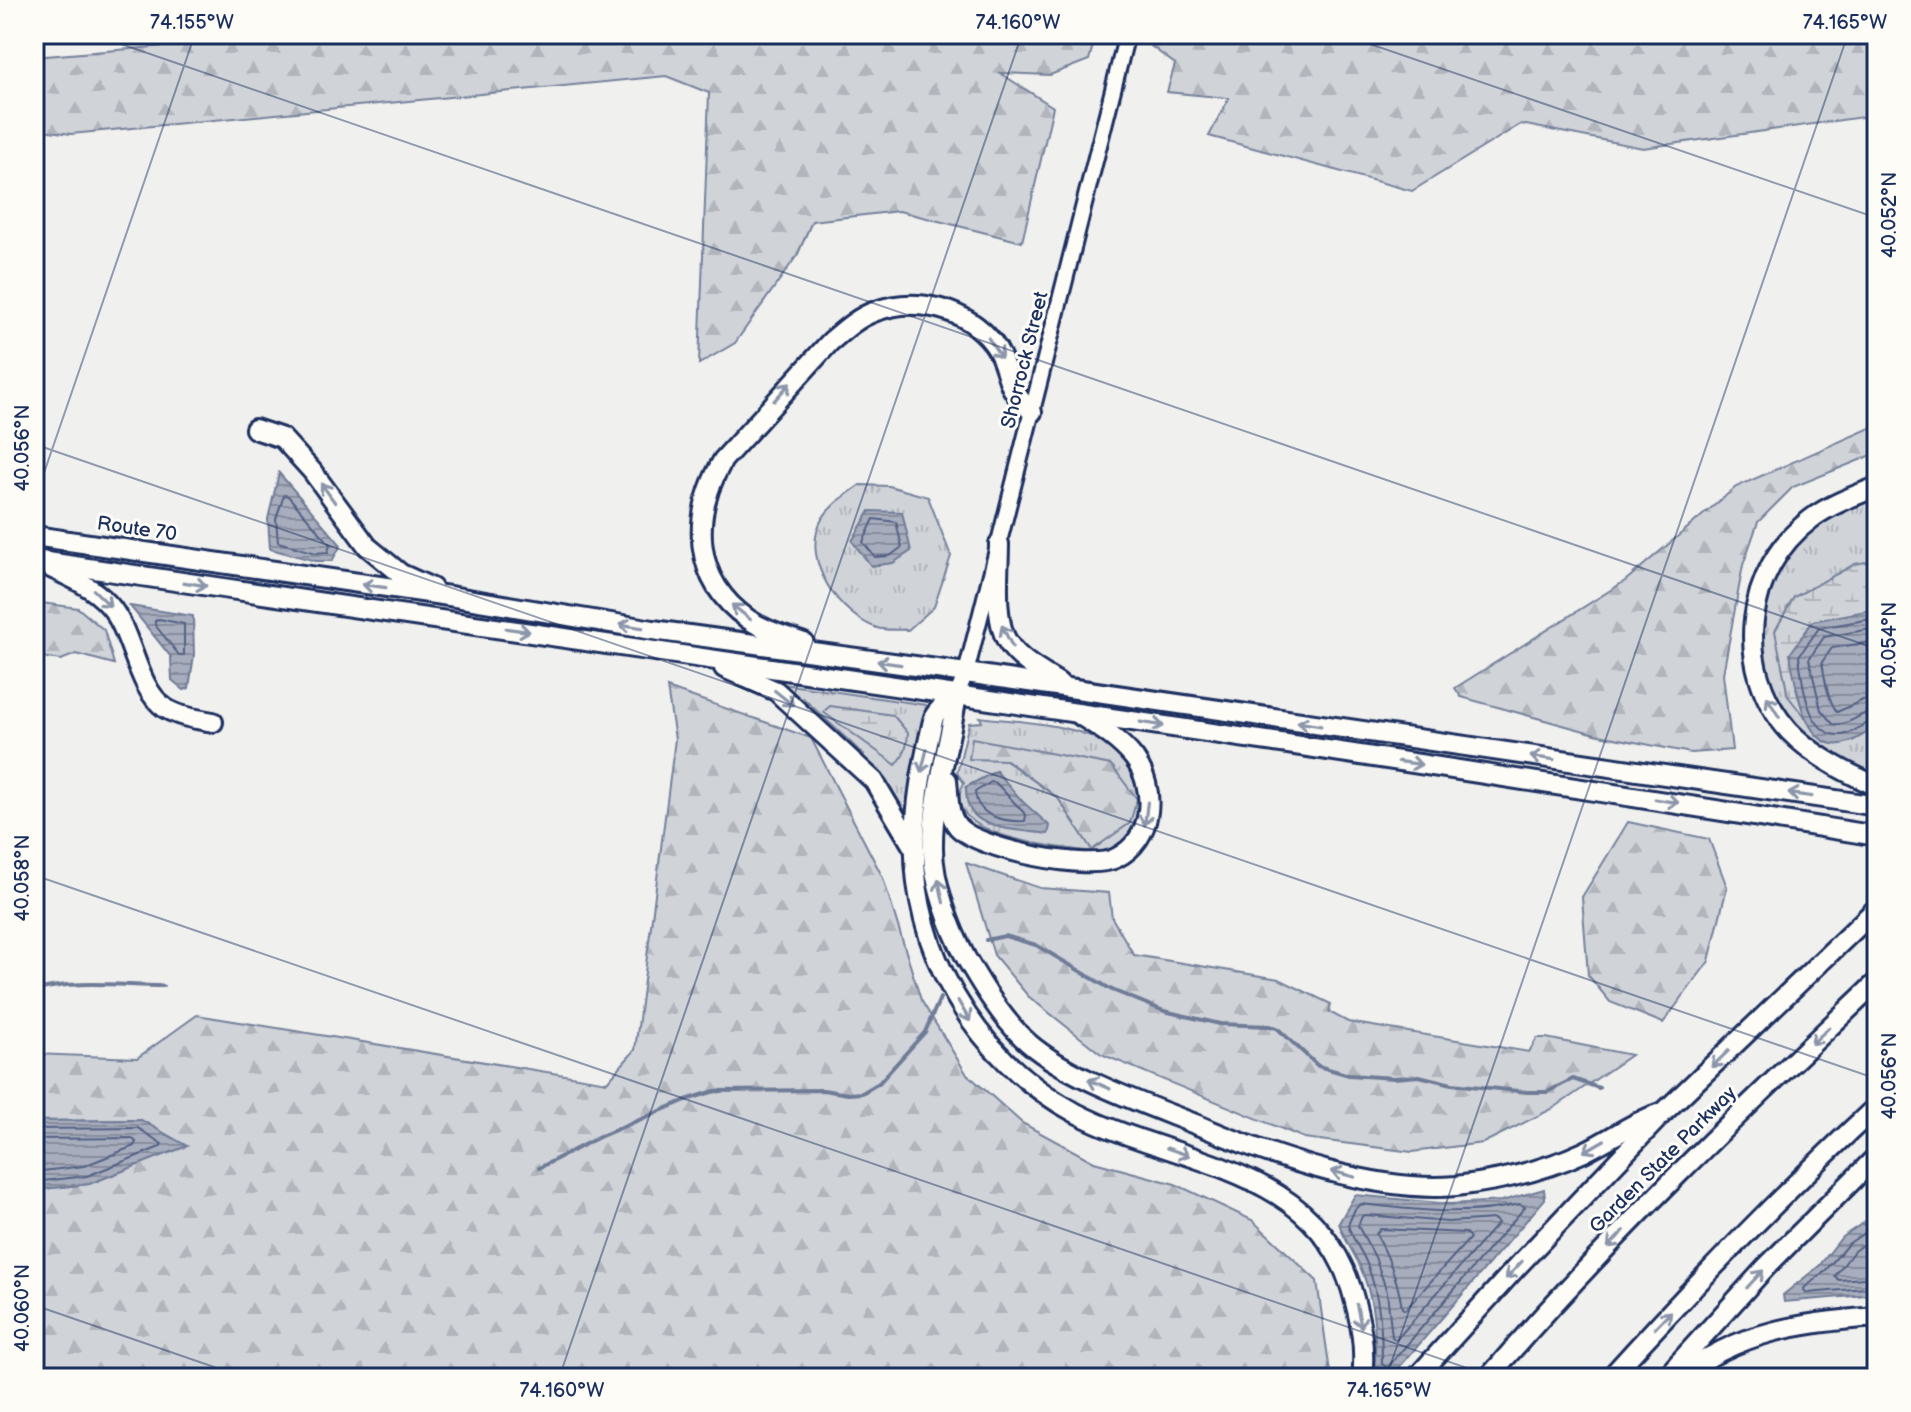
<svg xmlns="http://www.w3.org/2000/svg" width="1911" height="1412" viewBox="0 0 1911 1412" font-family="'Balsamiq Sans',sans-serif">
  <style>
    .grass { fill: url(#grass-tufts); stroke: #76819b; stroke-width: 2; fill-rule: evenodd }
    .forest { fill: url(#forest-firs); stroke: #76819b; stroke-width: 2 }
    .wetland { fill: url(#wetland-marsh); stroke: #76819b; stroke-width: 2 }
    .water { fill: url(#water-rules); stroke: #6f7b97; stroke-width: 2 }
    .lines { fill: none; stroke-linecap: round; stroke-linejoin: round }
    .shore { stroke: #536184; stroke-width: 2 }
    .stream { stroke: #6f7b97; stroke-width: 4 }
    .major-casing { stroke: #1b2f5e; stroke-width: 20 }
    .highway-casing { stroke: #1b2f5e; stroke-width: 24 }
    .major { stroke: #fdfcf7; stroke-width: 14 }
    .highway { stroke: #fdfcf7; stroke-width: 18 }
    .oneway { stroke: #8c96aa }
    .ticks { fill: none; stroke: #1b2f5e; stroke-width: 2; stroke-opacity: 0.45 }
    .labels { text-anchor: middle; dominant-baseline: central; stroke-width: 6; stroke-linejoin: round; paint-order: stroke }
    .street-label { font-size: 20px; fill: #1b2f5e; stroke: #fdfcf7 }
    .neatline { fill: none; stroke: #1b2f5e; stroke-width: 3 }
    .ticks-label { font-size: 20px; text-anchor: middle; fill: #1b2f5e }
  </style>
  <defs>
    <pattern id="grass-tufts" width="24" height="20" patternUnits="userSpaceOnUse" patternTransform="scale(2)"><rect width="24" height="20" fill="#d0d3d8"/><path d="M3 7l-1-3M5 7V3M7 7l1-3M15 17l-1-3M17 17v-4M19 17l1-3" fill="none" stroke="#b2b5bc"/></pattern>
    <pattern id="forest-firs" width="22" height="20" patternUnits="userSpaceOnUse" patternTransform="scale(2)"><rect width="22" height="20" fill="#d0d3d8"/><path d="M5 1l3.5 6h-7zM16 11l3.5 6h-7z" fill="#b2b5bc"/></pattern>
    <pattern id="wetland-marsh" width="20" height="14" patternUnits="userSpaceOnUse" patternTransform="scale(2)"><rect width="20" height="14" fill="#d0d3d8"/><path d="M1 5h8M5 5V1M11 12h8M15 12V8" fill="none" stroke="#b2b5bc"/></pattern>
    <pattern id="water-rules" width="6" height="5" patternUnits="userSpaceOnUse" patternTransform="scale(2)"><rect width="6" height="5" fill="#a7adbd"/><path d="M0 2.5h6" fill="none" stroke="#878d9d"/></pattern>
  </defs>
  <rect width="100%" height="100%" fill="#f0f0ee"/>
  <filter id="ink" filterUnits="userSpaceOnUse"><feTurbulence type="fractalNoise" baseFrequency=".0125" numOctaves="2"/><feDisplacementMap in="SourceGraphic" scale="16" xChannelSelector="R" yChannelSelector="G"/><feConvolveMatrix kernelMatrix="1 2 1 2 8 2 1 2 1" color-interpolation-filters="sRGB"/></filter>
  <g filter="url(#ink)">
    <g class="grass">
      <path d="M 860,485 L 889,486 L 928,497 L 951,556 L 934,607 L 908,630 C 899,629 886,631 877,628 C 840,615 802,563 820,523 C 828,506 845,496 860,485 Z"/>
      <path d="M 1877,493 L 1877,777 L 1816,745 L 1798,730 L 1776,701 L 1766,676 L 1759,647 L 1760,617 L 1783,557 L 1825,516 Z"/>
      <path d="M 783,684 L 926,705 L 929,708 L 926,708 L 928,712 L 911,779 L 907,824 L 882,779 L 863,757 L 864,755 L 803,698 L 799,701 Z"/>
      <path d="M 980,717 C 1038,725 1124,721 1140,793 C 1147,822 1130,839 1109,854 C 1076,849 932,840 964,783 L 957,773 L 969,723 L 982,722 ZM 1005,760 L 1130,823 L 1092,849 L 1058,798 ZM 996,771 L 1023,803 L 966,787 Z"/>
    </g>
    <g class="forest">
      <path d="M 309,34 L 1096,34 L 1089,60 L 1050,75 L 1000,73 L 1053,107 L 1022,242 L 899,211 L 812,221 L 798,254 L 735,343 L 699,364 L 709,93 L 666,76 L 71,134 L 34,129 L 34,57 Z"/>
      <path d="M 1150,34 L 1877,34 L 1877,115 L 1643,148 L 1521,124 L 1412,191 L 1209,136 L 1229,98 L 1167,92 L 1175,64 L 1148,44 Z"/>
      <path d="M 1877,425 L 1877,453 L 1793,487 L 1758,522 L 1743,565 L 1723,674 L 1732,750 L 1691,753 L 1599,735 L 1461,697 L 1455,688 L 1625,581 L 1736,487 Z"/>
      <path d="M 34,602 L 78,608 L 104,630 L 114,664 L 76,654 L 61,660 L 34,656 Z"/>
      <path d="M 667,688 L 811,738 L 883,878 L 921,1000 L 966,1073 L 1022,1123 L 1094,1162 L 1175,1184 L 1252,1220 L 1317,1281 L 1330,1372 L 1328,1378 L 34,1378 L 34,1190 L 89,1184 L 186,1146 L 141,1120 L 34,1121 L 34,1054 L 137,1058 L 197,1015 L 607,1082 L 635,1050 L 675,739 Z"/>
      <path d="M 972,738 L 1111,765 L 1137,799 L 1130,823 L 1092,850 L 1058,798 L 1006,760 L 969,759 Z"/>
      <path d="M 1628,822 L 1709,839 L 1727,887 L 1709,961 L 1663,1023 L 1610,1002 L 1588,975 L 1582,897 Z"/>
      <path d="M 966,863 L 1040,888 L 1109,893 L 1112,918 L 1134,955 L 1279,979 L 1331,1004 L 1329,1012 L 1348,1022 L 1529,1052 L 1537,1038 L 1546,1038 L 1631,1055 L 1554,1108 L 1483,1143 L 1412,1152 L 1304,1138 L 1101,1054 L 1028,996 L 994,955 Z"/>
    </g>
    <g class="wetland">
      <path d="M 1877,560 L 1877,609 L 1870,612 L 1796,689 L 1805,718 L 1788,696 L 1775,631 L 1794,597 L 1855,564 Z"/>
      <path d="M 830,706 L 893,715 L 908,733 C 907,747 905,755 896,765 L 823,712 Z"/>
    </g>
    <g class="water">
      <path d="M 279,473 L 341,545 L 332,561 L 316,561 L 270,549 L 268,519 Z"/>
      <path d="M 870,511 L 902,512 L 911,551 L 893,563 L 871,566 L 852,541 Z"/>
      <path d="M 130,606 L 193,616 L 194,655 L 189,688 L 184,690 L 172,680 L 171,657 Z"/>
      <path d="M 1877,609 L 1877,727 C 1868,731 1859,739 1849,742 C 1804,759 1795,681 1790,654 L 1813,621 Z"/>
      <path d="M 996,771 L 1023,802 L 1050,826 L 1048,834 C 1025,830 980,832 969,807 C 966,801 966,793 966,787 Z"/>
      <path d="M 141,1120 L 187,1146 L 89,1184 L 34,1190 L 34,1121 Z"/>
      <path d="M 1544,1189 L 1545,1199 L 1390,1378 L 1373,1378 C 1378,1340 1375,1297 1358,1262 C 1351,1248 1343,1237 1339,1223 L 1355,1195 L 1450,1204 L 1502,1201 Z"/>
      <path d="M 1866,1221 L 1877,1232 L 1877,1294 L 1784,1302 L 1783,1295 L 1819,1266 L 1842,1237 Z"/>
    </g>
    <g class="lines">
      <g class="shore">
        <path d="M 284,495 L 288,496 L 330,544 L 328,552 L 316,553 L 278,542 L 276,519 Z"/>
        <path d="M 874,519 L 896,522 L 902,547 L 890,556 L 875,557 L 863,542 Z"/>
        <path d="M 1877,618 L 1819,628 L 1799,656 C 1802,681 1807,738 1842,735 C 1854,734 1864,722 1877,720"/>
        <path d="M 159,619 L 184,624 L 184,655 L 179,655 L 155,625 L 155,621 Z"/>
        <path d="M 1877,628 L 1824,637 L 1809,659 L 1821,710 L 1833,724 C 1849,727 1861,711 1877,710"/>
        <path d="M 1877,641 L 1832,648 L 1822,662 C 1825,679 1827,698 1837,712 L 1863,700 L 1877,698"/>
        <path d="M 991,782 L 996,783 L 1026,815 L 1025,821 C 1004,822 977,817 975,792 Z"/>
        <path d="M 34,1129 L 138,1128 L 162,1144 L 160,1147 L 87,1176 L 34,1182"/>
        <path d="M 34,1139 L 132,1138 L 136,1142 L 134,1146 L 84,1166 L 34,1172"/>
        <path d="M 1361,1204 C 1414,1210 1468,1217 1520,1204 L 1525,1207 L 1387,1368 L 1382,1364 C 1382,1329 1380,1298 1367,1264 C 1362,1251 1352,1239 1348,1225 L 1355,1209 Z"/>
        <path d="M 1366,1215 L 1448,1222 L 1494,1219 L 1498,1223 L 1396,1340 L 1392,1337 L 1387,1292 L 1375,1257 L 1358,1226 L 1362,1216 Z"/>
        <path d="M 1380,1229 L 1466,1233 L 1470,1238 L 1405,1310 L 1402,1308 C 1398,1281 1389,1257 1376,1234 Z"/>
        <path d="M 1877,1237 L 1864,1233 L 1848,1244 L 1825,1271 L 1803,1289 L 1807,1293 L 1877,1287"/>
        <path d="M 1877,1247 L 1862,1245 L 1854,1251 L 1835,1276 L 1839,1280 L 1877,1277"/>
      </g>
      <g class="stream">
        <path d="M 986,940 L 1005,936 L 1036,945 L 1112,990 L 1164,1011 L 1220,1024 L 1269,1026 L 1277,1028 L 1318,1066 L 1349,1075 L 1394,1078 L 1419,1076 L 1452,1084 L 1527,1092 L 1547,1092 L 1573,1079 L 1599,1088"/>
        <path d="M 34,991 C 72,979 123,986 163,986"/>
        <path d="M 539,1168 L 599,1137 L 686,1100 L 715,1091 L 823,1090 L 848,1094 L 862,1093 L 879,1083 L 925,1032 L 940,998"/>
      </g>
      <g class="major-casing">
        <path id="major" d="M 957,694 L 966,673 L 1127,34"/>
      </g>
      <g class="highway-casing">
        <g id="highway">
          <path d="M 255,429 L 282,438 L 312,471 L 368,547 L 401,574 L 432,588"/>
          <path d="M 1877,487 C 1854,496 1831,504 1811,519 C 1744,569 1733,669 1789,731 C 1813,756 1846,773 1877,786"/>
          <path d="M 34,536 L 449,596 L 653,630 L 966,673 L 1877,806"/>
          <path d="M 999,544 C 999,571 993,622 1009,644 C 1020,661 1042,672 1059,683"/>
          <path d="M 34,560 C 648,652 1264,736 1877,836"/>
          <path d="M 51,568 C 73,578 93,587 109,605 C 133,632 136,688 165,708 C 179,717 197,719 213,722"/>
          <path d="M 804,643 C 785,636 765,631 748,619 C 692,580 691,515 723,460 L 830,342 C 844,330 858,317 876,311 C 916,296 967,309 993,343 C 1004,357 1005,373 1012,388 C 1017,397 1026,405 1032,412"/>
          <path d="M 724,668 L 776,691 L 874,781 L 915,850"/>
          <path d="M 957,694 C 950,745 932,796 933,849 C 933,882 950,929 966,958 C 982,985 999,1014 1022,1037 C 1062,1077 1151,1106 1205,1128 C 1276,1158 1378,1193 1456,1186 C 1500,1181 1543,1171 1584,1152 C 1613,1138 1632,1122 1664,1112"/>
          <path d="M 957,694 C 951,700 940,707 935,715 C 932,721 931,731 929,738 C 921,774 917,798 915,834 C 910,950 975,1059 1076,1113 C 1174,1164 1312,1164 1351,1288 C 1360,1318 1366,1347 1362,1378"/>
          <path d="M 947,780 C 949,796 947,814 958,827 C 978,849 1090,872 1116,858 C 1154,839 1157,789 1134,758 C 1120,740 1100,728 1081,716"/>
          <path d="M 1416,1378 L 1515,1269 L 1664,1112 L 1877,908"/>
          <path d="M 1488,1378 C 1609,1237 1743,1109 1877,982"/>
          <path d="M 1610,1378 C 1695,1284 1784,1192 1877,1106"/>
          <path d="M 1665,1378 L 1767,1266 L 1877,1156"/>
          <path d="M 1679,1378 C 1737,1331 1805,1322 1877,1317"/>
        </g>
      </g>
      <use href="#major" class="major"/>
      <use href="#highway" class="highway"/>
    </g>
    <defs><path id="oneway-shaft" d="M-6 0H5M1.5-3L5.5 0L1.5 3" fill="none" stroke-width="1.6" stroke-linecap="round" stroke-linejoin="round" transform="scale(2)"/></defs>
    <g class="oneway">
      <use href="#oneway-shaft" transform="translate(995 348) rotate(56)"/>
      <use href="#oneway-shaft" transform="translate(782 392) rotate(-48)"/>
      <use href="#oneway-shaft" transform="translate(328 493) rotate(-126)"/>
      <use href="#oneway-shaft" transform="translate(195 584) rotate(9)"/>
      <use href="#oneway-shaft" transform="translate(374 586) rotate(-172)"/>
      <use href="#oneway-shaft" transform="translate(102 598) rotate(44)"/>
      <use href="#oneway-shaft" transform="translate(741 612) rotate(-141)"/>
      <use href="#oneway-shaft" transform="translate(631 626) rotate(-171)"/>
      <use href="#oneway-shaft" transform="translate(518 630) rotate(8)"/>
      <use href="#oneway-shaft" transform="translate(1007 636) rotate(-116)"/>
      <use href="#oneway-shaft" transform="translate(889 663) rotate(-172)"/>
      <use href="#oneway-shaft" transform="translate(784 698) rotate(39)"/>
      <use href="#oneway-shaft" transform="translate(1773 707) rotate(-121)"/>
      <use href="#oneway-shaft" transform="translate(1152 724) rotate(9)"/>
      <use href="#oneway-shaft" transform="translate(1309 724) rotate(-171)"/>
      <use href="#oneway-shaft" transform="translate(1542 758) rotate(-172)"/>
      <use href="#oneway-shaft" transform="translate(924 761) rotate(104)"/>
      <use href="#oneway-shaft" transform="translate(1410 763) rotate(8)"/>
      <use href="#oneway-shaft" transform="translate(1800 795) rotate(-172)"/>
      <use href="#oneway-shaft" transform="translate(1667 801) rotate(9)"/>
      <use href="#oneway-shaft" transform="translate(1146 814) rotate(97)"/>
      <use href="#oneway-shaft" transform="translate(941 891) rotate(-102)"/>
      <use href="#oneway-shaft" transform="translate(964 1011) rotate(60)"/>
      <use href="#oneway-shaft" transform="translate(1820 1036) rotate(137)"/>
      <use href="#oneway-shaft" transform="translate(1720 1059) rotate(136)"/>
      <use href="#oneway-shaft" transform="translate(1099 1084) rotate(-157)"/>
      <use href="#oneway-shaft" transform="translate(1594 1146) rotate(150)"/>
      <use href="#oneway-shaft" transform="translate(1178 1152) rotate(19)"/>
      <use href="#oneway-shaft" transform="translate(1343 1174) rotate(-165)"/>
      <use href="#oneway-shaft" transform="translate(1616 1239) rotate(134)"/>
      <use href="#oneway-shaft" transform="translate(1514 1270) rotate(133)"/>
      <use href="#oneway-shaft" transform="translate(1755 1279) rotate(-47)"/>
      <use href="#oneway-shaft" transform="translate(1359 1316) rotate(78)"/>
      <use href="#oneway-shaft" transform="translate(1663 1320) rotate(-46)"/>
    </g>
  </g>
  <path class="ticks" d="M 92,34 L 1877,649M 1341,34 L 1877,218M 34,444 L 1877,1079M 34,502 L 195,34M 34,875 L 1496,1378M 34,1305 L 246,1378M 559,1378 L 1022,34M 1386,1378 L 1848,34"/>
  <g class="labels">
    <g class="street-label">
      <text transform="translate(1025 360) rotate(-76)">Shorrock Street</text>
      <text transform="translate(137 529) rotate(8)">Route 70</text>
      <text transform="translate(1663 1160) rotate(-45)">Garden State Parkway</text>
    </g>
  </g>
  <rect width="1911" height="1412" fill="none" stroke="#fdfcf7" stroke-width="88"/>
  <rect x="44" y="44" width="1823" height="1324" class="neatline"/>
  <g class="ticks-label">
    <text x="192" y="29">74.155°W</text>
    <text x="1018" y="29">74.160°W</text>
    <text x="1845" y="29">74.165°W</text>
    <text transform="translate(1889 215) rotate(-90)" y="7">40.052°N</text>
    <text transform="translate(22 448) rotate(-90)" y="7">40.056°N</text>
    <text transform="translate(1889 645) rotate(-90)" y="7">40.054°N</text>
    <text transform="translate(22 878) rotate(-90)" y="7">40.058°N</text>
    <text transform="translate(1889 1076) rotate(-90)" y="7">40.056°N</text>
    <text transform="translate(22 1308) rotate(-90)" y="7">40.060°N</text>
    <text x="562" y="1397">74.160°W</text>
    <text x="1389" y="1397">74.165°W</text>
  </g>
</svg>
